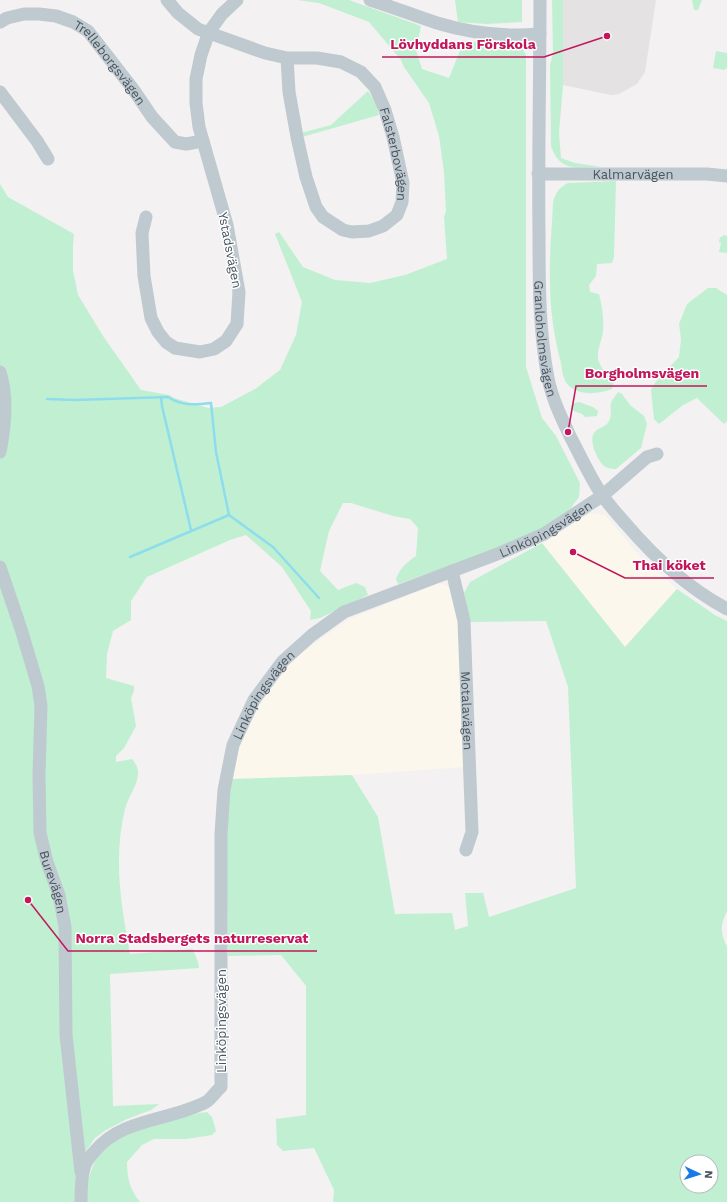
<svg xmlns="http://www.w3.org/2000/svg" width="727" height="1202" viewBox="0 0 727 1202" font-family="'Work Sans',sans-serif">
  <style>
    .commercial { fill: #fcf7ec }
    .education { fill: #e4e2e3 }
    .green { fill: #c0f0d1; fill-rule: evenodd }
    .lines { fill: none; stroke-linecap: round; stroke-linejoin: round }
    .stream { stroke: #8ddded; stroke-width: 2.5 }
    .minor { stroke: #bfc9d0; stroke-width: 13 }
    .labels { text-anchor: middle; dominant-baseline: central; stroke-width: 3; stroke-linejoin: round; paint-order: stroke }
    .street-label { font-size: 13px; fill: #49555f; stroke: #fff }
    .leader { fill: none; stroke: #c2185b; stroke-width: 1.5 }
    .callout-dot { fill: #c2185b; stroke: #fff; stroke-width: 1.5 }
    .callout-label { font-size: 14px; text-anchor: middle; font-weight: bold; fill: #c2185b; stroke: #fff; stroke-width: 3; stroke-linejoin: round; paint-order: stroke }
  </style>
  <rect width="100%" height="100%" fill="#f3f1f1"/>
  <g class="commercial">
    <path d="M 590,513 L 605,515 L 638,554 L 677,589 L 625,647 L 542,543 Z"/>
    <path d="M 439,583 L 448,586 L 453,598 L 458,621 L 466,767 L 352,775 L 231,779 L 238,745 L 259,701 L 286,666 L 304,651 L 349,619 Z"/>
  </g>
  <path class="education" d="M 563,0 L 656,0 L 645,72 L 637,84 L 619,94 L 611,95 L 563,85 Z"/>
  <g class="green">
    <path d="M 297,0 L 349,0 L 421,26 L 416,50 L 422,69 L 449,78 L 464,41 L 511,44 L 522,48 L 526,55 L 526,367 L 542,418 L 556,436 L 580,483 L 579,497 L 568,512 L 541,529 L 500,548 L 398,584 L 396,579 C 400,568 406,563 416,556 L 418,528 L 410,519 L 393,516 L 351,503 L 343,503 L 329,531 L 320,571 L 338,590 L 356,583 L 365,587 L 368,595 L 320,618 L 310,620 L 311,611 L 282,567 L 246,535 L 230,540 L 147,577 L 131,601 L 131,620 L 113,631 L 107,654 L 106,678 L 134,686 L 134,691 L 131,698 L 136,726 L 124,748 L 116,756 L 116,762 L 132,759 C 147,776 130,790 125,809 C 113,859 121,905 130,954 L 193,949 C 195,956 199,962 199,968 L 110,974 L 113,1106 L 159,1104 L 151,1110 L 127,1119 L 106,1130 L 95,1138 L 84,1154 L 76,1202 L 0,1202 L 0,184 L 8,197 L 74,234 L 73,245 L 73,270 L 78,295 L 103,336 L 141,390 L 169,395 L 174,398 L 208,408 L 221,407 L 255,389 L 280,370 L 296,335 L 302,302 L 275,234 L 279,232 L 303,267 L 335,280 L 370,283 L 405,275 L 447,259 L 444,217 L 446,211 L 444,172 L 439,136 L 429,103 L 404,67 L 401,60 L 369,22 L 319,3 Z"/>
    <path d="M 455,0 L 522,0 L 522,22 L 486,24 L 458,22 Z"/>
    <path d="M 552,0 L 563,0 L 563,85 L 559,133 L 561,158 L 575,163 L 602,167 C 578,167 560,173 551,146 L 550,65 L 553,53 Z"/>
    <path d="M 692,0 L 702,0 L 698,10 L 694,10 Z"/>
    <path d="M 716,51 L 727,53 L 727,69 L 725,68 L 725,70 L 713,68 Z"/>
    <path d="M 368,91 L 376,104 L 379,115 L 302,137 L 301,133 L 331,125 Z"/>
    <path d="M 616,181 L 614,257 L 612,263 L 597,264 L 596,276 L 589,285 L 590,292 L 599,294 C 602,306 604,319 603,331 C 602,341 595,353 599,362 C 602,370 609,376 614,382 L 612,389 C 598,394 581,396 569,386 C 563,381 562,370 561,363 C 554,337 550,309 550,282 C 549,255 552,229 553,202 C 556,192 559,188 568,183 Z"/>
    <path d="M 723,235 L 727,236 L 727,253 L 719,252 L 721,243 L 719,242 L 720,237 L 722,237 Z"/>
    <path d="M 708,288 L 716,288 L 727,295 L 727,421 L 724,424 L 697,398 L 683,405 L 659,424 L 654,419 L 651,390 L 654,384 L 679,357 L 681,339 L 679,324 L 687,304 Z"/>
    <path d="M 618,392 L 622,394 L 630,405 L 644,416 L 647,424 L 641,448 L 616,469 C 611,469 605,468 602,464 C 597,458 590,443 593,435 C 596,427 606,428 609,421 C 612,416 610,409 611,403 C 612,399 616,396 618,392 Z"/>
    <path d="M 579,402 L 593,407 L 598,411 L 597,416 L 585,417 L 582,414 L 574,411 L 571,406 L 574,403 Z"/>
    <path d="M 542,543 L 625,647 L 677,589 L 715,615 L 727,621 L 727,911 C 720,925 720,932 727,947 L 727,1202 L 333,1202 L 334,1190 L 314,1148 L 283,1151 L 277,1145 L 276,1119 L 306,1115 L 306,986 L 281,955 L 228,956 L 226,836 L 231,779 L 352,775 L 378,817 L 395,914 L 452,913 L 455,930 L 468,926 L 465,893 L 483,893 L 489,917 L 576,888 L 568,687 L 546,621 L 470,622 L 464,593 L 470,582 ZM 687,1162 L 711,1162 L 711,1186 L 687,1186 Z"/>
    <path d="M 207,1112 L 212,1117 L 216,1131 L 212,1135 L 186,1139 L 154,1139 L 142,1145 L 127,1162 C 127,1178 130,1190 140,1202 L 86,1202 L 88,1180 L 95,1160 L 105,1147 L 120,1136 L 166,1122 L 199,1113 Z"/>
  </g>
  <g class="lines">
    <g class="stream">
      <path d="M 161,397 L 162,406 L 191,530"/>
      <path d="M 47,399 L 75,400 L 168,397 C 182,406 195,405 211,403 L 216,452 L 229,515"/>
      <path d="M 130,557 L 229,515 L 273,547 L 319,598"/>
    </g>
    <g class="minor">
      <path id="s1" d="M 167,0 L 178,13 L 198,29 L 265,53 L 287,58 L 317,58 L 341,62 L 361,72 L 375,87 L 385,110 L 393,137 L 403,183 L 402,202 L 397,215 L 383,226 L 369,231 L 352,232 L 343,230 L 323,217 L 316,207 L 306,177 L 297,137 L 289,92 L 287,58"/>
      <path d="M 370,0 C 393,7 415,16 437,23 C 470,33 506,37 540,34"/>
      <path id="s2" d="M 540,0 C 540,78 538,157 539,235 C 539,283 539,331 548,378 C 552,399 562,419 571,438 C 581,457 590,477 602,495 C 609,505 618,515 626,524 C 655,558 688,588 727,609"/>
      <path id="s3" d="M 0,22 L 7,18 L 24,14 L 39,14 L 56,16 L 73,22 L 88,31 L 133,89 L 152,117 L 175,142 L 186,144 L 203,141"/>
      <path d="M 0,92 L 37,141 L 48,159"/>
      <path id="s4" d="M 538,174 L 707,174 L 727,176"/>
      <path d="M 146,217 L 142,233 L 144,276 L 151,318 L 158,332 L 166,342 L 175,348 L 200,352 L 214,349 L 226,341 L 237,324 L 239,292 L 227,225 L 199,127 L 196,103 L 196,79 L 201,55 L 209,32 L 222,14 L 237,0"/>
      <path d="M 0,372 C 8,397 5,427 0,452"/>
      <path id="s5" d="M 0,567 L 21,629 L 38,686 L 41,706 L 39,775 L 40,833 L 47,862 L 59,895 L 65,927 L 66,1035 L 81,1172"/>
      <path id="s6" d="M 452,571 L 464,621 L 472,832 L 466,850"/>
      <path id="s7" d="M 81,1202 C 81,1191 81,1179 84,1168 C 86,1161 90,1156 95,1151 C 122,1118 170,1121 206,1102 C 211,1099 216,1091 221,1087 L 221,834 L 224,790 L 233,745 L 254,700 L 283,661 L 312,635 L 344,612 L 500,553 L 544,534 L 602,496 L 647,457 L 657,454"/>
    </g>
  </g>
  <g class="labels">
    <g class="street-label">
      <text stroke="none"><textPath href="#s3" startOffset="131">Trelleborgsvägen</textPath></text>
      <text stroke="none"><textPath href="#s1" startOffset="304">Falsterbovägen</textPath></text>
      <text stroke="none"><textPath href="#s4" startOffset="95">Kalmarvägen</textPath></text>
      <text transform="translate(230 250) rotate(79)">Ystadsvägen</text>
      <text stroke="none"><textPath href="#s2" startOffset="339">Granloholmsvägen</textPath></text>
      <text stroke="none"><textPath href="#s7" startOffset="937">Linköpingsvägen</textPath></text>
      <text stroke="none"><textPath href="#s7" startOffset="601">Linköpingsvägen</textPath></text>
      <text stroke="none"><textPath href="#s6" startOffset="141">Motalavägen</textPath></text>
      <text stroke="none"><textPath href="#s5" startOffset="323">Burevägen</textPath></text>
      <text transform="translate(221 1021) rotate(-90)">Linköpingsvägen</text>
    </g>
  </g>
  <path class="leader" d="M607 36L544 57H382M568 432L576 386H707M573 552L625 578H714M28 900L68 951H317"/>
  <g class="callout-dot">
    <circle cx="607" cy="36" r="4"/>
    <circle cx="568" cy="432" r="4"/>
    <circle cx="573" cy="552" r="4"/>
    <circle cx="28" cy="900" r="4"/>
  </g>
  <g class="callout-label">
    <text x="463" y="49">Lövhyddans Förskola</text>
    <text x="642" y="378">Borgholmsvägen</text>
    <text x="669" y="570">Thai köket</text>
    <text x="192" y="943">Norra Stadsbergets naturreservat</text>
  </g>
  <g transform="translate(699 1174) rotate(94)"><circle r="19" fill="#ffffff" stroke="#b6bbbf"/>
  <path d="M0-3L7 15L0 10L-7 15Z" fill="#187ae6"/>
  <text y="-6" font-size="11" font-weight="bold" text-anchor="middle" fill="#49555f">N</text>
  </g>
</svg>
